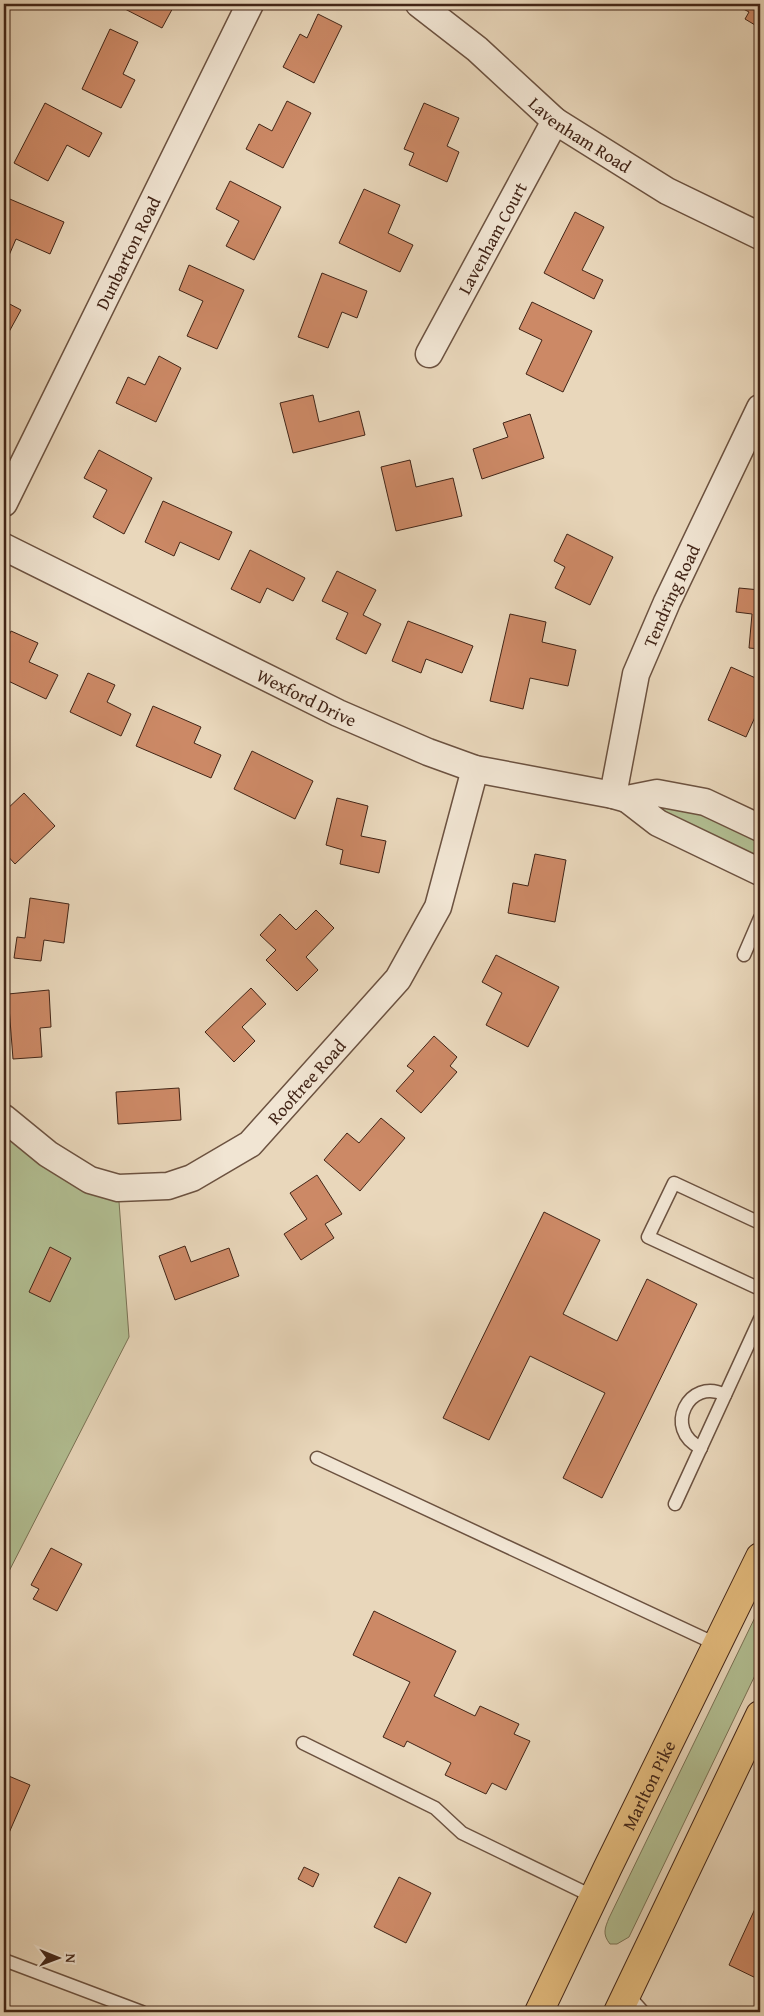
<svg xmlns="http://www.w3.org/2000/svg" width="764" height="2016" viewBox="0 0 764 2016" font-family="'Gentium Book Plus',serif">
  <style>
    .green { fill: #b2bf93; stroke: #7a7255 }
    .building { fill: #cc8966; stroke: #422517 }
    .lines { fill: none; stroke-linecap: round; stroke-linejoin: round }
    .service-casing { stroke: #6c5240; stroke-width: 15 }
    .minor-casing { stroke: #6c5240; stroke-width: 29 }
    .trunk-casing { stroke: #422517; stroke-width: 30 }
    .service { stroke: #f1e5d3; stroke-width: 12 }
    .minor { stroke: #f1e5d3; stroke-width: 26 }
    .trunk { stroke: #e4bc7e; stroke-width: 28 }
    .labels { text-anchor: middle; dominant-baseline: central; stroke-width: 5; stroke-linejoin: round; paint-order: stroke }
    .street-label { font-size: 18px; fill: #422517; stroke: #f1e5d3 }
  </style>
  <rect width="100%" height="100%" fill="#e9d7bb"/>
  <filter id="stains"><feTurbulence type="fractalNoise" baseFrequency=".004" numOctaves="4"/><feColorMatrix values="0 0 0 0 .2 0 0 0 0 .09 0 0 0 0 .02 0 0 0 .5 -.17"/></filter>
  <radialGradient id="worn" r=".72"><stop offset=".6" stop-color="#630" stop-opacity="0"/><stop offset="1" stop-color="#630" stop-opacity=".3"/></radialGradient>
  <g class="green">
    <path d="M 657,793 L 760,828 L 760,872 L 658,823 Z"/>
    <path d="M 4,1133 L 118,1188 L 129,1337 L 4,1581 Z"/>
    <path d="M 760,1607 L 760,1665 L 629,1937 L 617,1944 L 610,1944 C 602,1934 605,1928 609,1918 Z"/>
  </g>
  <g class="building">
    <path d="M 122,4 L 175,4 L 162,28 L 121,7 Z"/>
    <path d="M 734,4 L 760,4 L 760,28 L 745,19 L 749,12 Z"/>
    <path d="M 318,14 L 342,26 L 314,83 L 283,67 L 300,34 L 307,38 Z"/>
    <path d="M 110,29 L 138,42 L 123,74 L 135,80 L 121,108 L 82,89 Z"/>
    <path d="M 287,101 L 311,113 L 283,168 L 246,149 L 259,124 L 272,131 Z"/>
    <path d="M 45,103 L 102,133 L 89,157 L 67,145 L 48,181 L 14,163 Z"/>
    <path d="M 424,103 L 459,118 L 447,146 L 459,152 L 447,182 L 409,165 L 414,153 L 404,149 Z"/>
    <path d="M 230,181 L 281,207 L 254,260 L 226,246 L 239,221 L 216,209 Z"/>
    <path d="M 364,189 L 400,205 L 388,233 L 413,245 L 400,272 L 339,243 Z"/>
    <path d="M 5,197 L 64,222 L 50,254 L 16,239 L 7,260 L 4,258 Z"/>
    <path d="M 575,212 L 604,227 L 582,270 L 603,280 L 594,299 L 544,273 Z"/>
    <path d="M 189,265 L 244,290 L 217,349 L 187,336 L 203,301 L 179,290 Z"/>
    <path d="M 322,273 L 367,291 L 357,318 L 342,312 L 328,348 L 298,337 Z"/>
    <path d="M 4,301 L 21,310 L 4,341 Z"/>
    <path d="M 532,302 L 592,331 L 563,392 L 526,374 L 542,340 L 519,329 Z"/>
    <path d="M 159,356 L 181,368 L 156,422 L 116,403 L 128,377 L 145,385 Z"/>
    <path d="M 313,395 L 319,422 L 359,411 L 365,435 L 293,453 L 280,403 Z"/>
    <path d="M 530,414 L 544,458 L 482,479 L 473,449 L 508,437 L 503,423 Z"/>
    <path d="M 99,450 L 152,478 L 124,534 L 93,517 L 107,490 L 84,478 Z"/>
    <path d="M 410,460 L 416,487 L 453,478 L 462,516 L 396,531 L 381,467 Z"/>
    <path d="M 163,501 L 232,532 L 219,560 L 180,542 L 174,556 L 145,542 Z"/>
    <path d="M 567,534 L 613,557 L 590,605 L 555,588 L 565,567 L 554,561 Z"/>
    <path d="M 250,550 L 305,578 L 293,601 L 267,588 L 260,603 L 231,589 Z"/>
    <path d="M 337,571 L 376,590 L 363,615 L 381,624 L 366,654 L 336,639 L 348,613 L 322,601 Z"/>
    <path d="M 739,588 L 760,590 L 760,649 L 749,648 L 752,614 L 736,612 Z"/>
    <path d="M 510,614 L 546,622 L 542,642 L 576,650 L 568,686 L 530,678 L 523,709 L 490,701 Z"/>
    <path d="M 408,621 L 473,646 L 462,673 L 426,659 L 421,673 L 392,661 Z"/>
    <path d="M 11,631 L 38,643 L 29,662 L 58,675 L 46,699 L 4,679 L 4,646 Z"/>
    <path d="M 731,667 L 760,680 L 760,706 L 746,737 L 708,720 Z"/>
    <path d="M 88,673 L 115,685 L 107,702 L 131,714 L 121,736 L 70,712 Z"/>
    <path d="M 153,706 L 201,727 L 194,743 L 221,755 L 211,778 L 136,746 Z"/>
    <path d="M 252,751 L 313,781 L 295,819 L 234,789 Z"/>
    <path d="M 24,793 L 55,826 L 15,864 L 4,852 L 4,812 Z"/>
    <path d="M 337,798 L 368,806 L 361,836 L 386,841 L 379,873 L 340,864 L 343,850 L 326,845 Z"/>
    <path d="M 535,854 L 566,860 L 555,922 L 508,913 L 513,883 L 528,886 Z"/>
    <path d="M 30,898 L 69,904 L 64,943 L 44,940 L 41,961 L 14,958 L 17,937 L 25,938 Z"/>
    <path d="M 316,910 L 334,928 L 306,957 L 318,970 L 297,991 L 266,960 L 276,950 L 260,935 L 280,914 L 296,930 Z"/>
    <path d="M 496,955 L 559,987 L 528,1047 L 486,1025 L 502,993 L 482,982 Z"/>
    <path d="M 251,988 L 266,1004 L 242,1027 L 255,1041 L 234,1062 L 205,1032 Z"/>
    <path d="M 49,990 L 51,1027 L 40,1028 L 42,1057 L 13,1059 L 8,994 Z"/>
    <path d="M 434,1036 L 457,1057 L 450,1066 L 457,1072 L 421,1113 L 396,1091 L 414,1071 L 407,1066 Z"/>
    <path d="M 179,1088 L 181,1120 L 118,1124 L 116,1092 Z"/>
    <path d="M 381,1118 L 405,1138 L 360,1191 L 324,1160 L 347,1133 L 359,1143 Z"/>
    <path d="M 317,1175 L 342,1214 L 325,1224 L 334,1238 L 301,1260 L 284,1234 L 307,1219 L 290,1193 Z"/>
    <path d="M 544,1212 L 600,1240 L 563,1314 L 617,1341 L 647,1279 L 697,1304 L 602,1498 L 563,1478 L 605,1393 L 530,1356 L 489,1440 L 443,1418 Z"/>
    <path d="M 185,1246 L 191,1262 L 229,1248 L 239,1276 L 175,1300 L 159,1256 Z"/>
    <path d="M 50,1247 L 71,1258 L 50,1302 L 29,1292 Z"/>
    <path d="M 51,1548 L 82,1564 L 57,1611 L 33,1599 L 39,1589 L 31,1585 Z"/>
    <path d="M 374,1611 L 456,1651 L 434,1696 L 475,1716 L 480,1706 L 519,1724 L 514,1734 L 530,1741 L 506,1790 L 492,1783 L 486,1794 L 445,1775 L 451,1763 L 407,1741 L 404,1747 L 383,1737 L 410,1682 L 353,1655 Z"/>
    <path d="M 4,1774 L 30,1785 L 5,1842 L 4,1842 Z"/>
    <path d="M 304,1867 L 319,1874 L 313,1887 L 298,1879 Z"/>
    <path d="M 399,1877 L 431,1893 L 406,1943 L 374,1927 Z"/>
    <path d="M 760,1898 L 760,1980 L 729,1965 Z"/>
  </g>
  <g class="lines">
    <g class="service-casing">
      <g id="service">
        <path d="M 744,955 L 760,918"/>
        <path d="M 760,1223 L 674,1183 L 648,1237 L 760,1289"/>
        <path d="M 701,1448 C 662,1430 689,1376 725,1395"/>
        <path d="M 317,1458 L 718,1645"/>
        <path d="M 675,1504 L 760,1319"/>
        <path d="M 303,1743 L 435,1808 L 462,1833 L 594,1897"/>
        <path d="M 4,1960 L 142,2012"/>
        <path d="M 627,1994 L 643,2012"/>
      </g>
    </g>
    <g class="minor-casing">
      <g id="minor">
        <path id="s1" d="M 419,4 L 477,49 L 555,121 L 667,191 L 760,236"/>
        <path id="s2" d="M 429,354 L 555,121"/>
        <path id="s3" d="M 4,503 L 250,4"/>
        <path id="s4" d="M 4,547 L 338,713 L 428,752 L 475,769 L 613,795 L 627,799"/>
        <path id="s5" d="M 613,795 L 636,674 L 667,602 L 760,408"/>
        <path d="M 760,828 L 705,802 L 657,793 L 627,799 L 658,823 L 760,872"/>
        <path id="s6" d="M 4,1118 L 48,1154 L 90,1180 L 118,1188 L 168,1186 L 192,1178 L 250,1144 L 398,979 L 438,907 L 475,769"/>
      </g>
    </g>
    <g class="trunk-casing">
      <g id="trunk">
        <path id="s7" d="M 539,2012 L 608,1867 L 760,1557"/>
        <path d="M 618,2012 L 760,1715"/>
      </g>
    </g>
    <use href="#service" class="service"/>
    <use href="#minor" class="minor"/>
    <use href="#trunk" class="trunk"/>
  </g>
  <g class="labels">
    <g class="street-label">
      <text stroke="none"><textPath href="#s1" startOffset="208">Lavenham Road</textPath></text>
      <text stroke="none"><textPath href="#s2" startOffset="132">Lavenham Court</textPath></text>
      <text stroke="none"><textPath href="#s3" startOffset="279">Dunbarton Road</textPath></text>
      <text stroke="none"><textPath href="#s5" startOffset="209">Tendring Road</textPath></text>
      <text stroke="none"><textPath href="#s4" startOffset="338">Wexford Drive</textPath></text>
      <text stroke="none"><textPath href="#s6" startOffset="362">Rooftree Road</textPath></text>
      <text stroke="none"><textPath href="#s7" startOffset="252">Marlton Pike</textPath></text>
    </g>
  </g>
  <rect width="764" height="2016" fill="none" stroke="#e9d7bb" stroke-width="20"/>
  <rect x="5" y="5" width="754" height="2006" fill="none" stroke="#422517" stroke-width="2.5"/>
  <rect x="10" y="10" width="744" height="1996" fill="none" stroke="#422517"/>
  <g transform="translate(58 1958) rotate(91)" stroke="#f1e5d3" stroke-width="4" paint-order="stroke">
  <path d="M0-4L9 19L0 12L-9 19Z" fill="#422517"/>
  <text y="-8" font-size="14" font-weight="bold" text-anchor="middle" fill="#422517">N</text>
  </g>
  <rect width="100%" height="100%" filter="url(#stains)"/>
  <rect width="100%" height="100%" fill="url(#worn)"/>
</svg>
